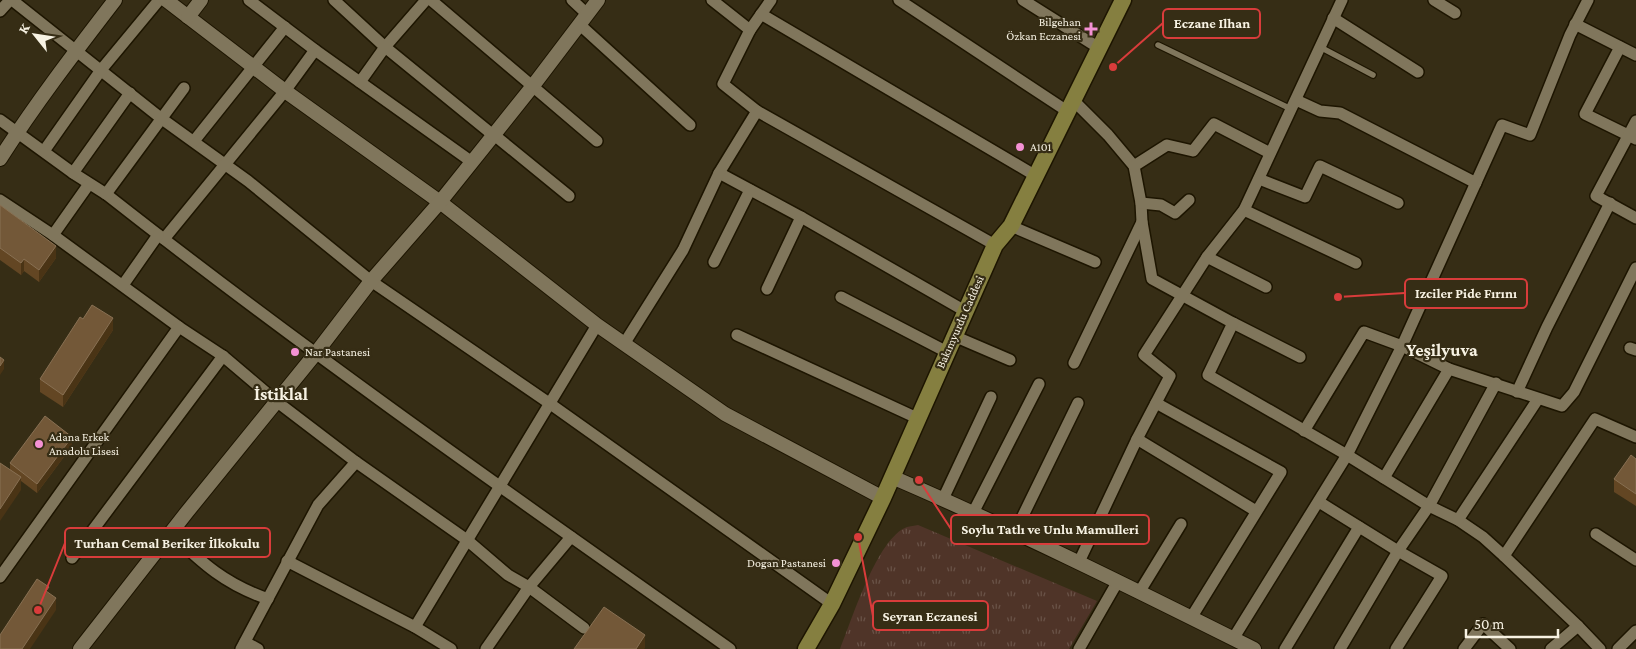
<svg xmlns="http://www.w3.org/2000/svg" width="1636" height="649" viewBox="0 0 1636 649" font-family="'Crimson Pro',serif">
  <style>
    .grass { fill: url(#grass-tufts) }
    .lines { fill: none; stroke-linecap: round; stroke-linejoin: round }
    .service-casing { stroke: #1d1500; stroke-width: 8 }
    .minor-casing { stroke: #1d1500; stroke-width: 14 }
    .tertiary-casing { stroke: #1d1500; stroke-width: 16 }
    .secondary-casing { stroke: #1d1500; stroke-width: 19 }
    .service { stroke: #80765c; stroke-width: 5.5 }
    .minor { stroke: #80765c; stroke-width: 11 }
    .tertiary { stroke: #80765c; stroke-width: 14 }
    .secondary { stroke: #857f40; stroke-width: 16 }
    .wall { fill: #634623 }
    .shaded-wall { fill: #4a3415 }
    .building { fill: #735838; stroke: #887053 }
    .poi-dot { fill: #f491d4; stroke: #362d15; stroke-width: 2 }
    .labels { text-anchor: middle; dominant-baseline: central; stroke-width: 4.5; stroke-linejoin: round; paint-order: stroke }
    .poi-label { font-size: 12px; fill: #f7f2e3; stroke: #362d15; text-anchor: start }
    .street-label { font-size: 12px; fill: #f7f2e3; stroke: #362d15 }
    .district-label { font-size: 18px; font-weight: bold; fill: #f7f2e3; stroke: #362d15 }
    .leader { fill: none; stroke: #d93c3b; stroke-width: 2 }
    .callout-dot { fill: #d93c3b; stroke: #362d15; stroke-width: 2 }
    .callout { fill: #362d15; stroke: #d93c3b; stroke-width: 2 }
    .callout-label { font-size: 14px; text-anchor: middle; font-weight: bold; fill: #f7f2e3 }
  </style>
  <defs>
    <pattern id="grass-tufts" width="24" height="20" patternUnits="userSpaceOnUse" patternTransform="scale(1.25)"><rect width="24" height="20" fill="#4f3428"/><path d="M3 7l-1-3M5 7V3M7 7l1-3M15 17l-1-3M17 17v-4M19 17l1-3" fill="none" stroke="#695247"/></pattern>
  </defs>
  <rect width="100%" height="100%" fill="#362d15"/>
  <path class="grass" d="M 918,525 L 1097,601 L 1069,649 L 840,649 C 852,620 877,538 907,527 C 910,526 915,526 918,525 Z"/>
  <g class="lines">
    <g class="service-casing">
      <g id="service">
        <path d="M 1158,45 L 1291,109"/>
        <path d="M 1320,47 L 1373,75"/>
      </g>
    </g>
    <g class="minor-casing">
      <g id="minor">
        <path d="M 12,0 L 162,119 L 248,181 L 371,281 L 549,403 L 832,604"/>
        <path d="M 249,0 L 315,50 L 472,162"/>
        <path d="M 334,0 L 385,47 L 493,135"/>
        <path d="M 431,0 L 597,141"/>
        <path d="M 572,0 L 587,14"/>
        <path d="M 712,0 L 750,30"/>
        <path d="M 771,0 L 750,30 L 723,84 L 757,111 L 995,245"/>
        <path d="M 899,0 L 1067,111"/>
        <path d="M 1023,0 L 1099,48"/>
        <path d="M 1434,0 L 1455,13"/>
        <path d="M 0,11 L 10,0"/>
        <path d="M 761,14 L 1036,176"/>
        <path d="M 1333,18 L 1418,72"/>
        <path d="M 579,24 L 690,125"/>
        <path d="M 1575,24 L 1636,55"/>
        <path d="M 1620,47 L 1585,114 L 1636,139"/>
        <path d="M 360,82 L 385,47 L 426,0"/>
        <path d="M 1073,100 L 1108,135 L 1134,166 L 1141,203 L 1142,222 L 1152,279 L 1233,323 L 1300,357"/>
        <path d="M 1296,100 L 1320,111 L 1340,113 L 1476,183"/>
        <path d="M 0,120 L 73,173 L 106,194 C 308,353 520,501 730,649"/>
        <path d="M 1636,121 L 1596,196 L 1636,218"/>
        <path d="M 493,134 L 569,196"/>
        <path d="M 194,141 L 285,27"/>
        <path d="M 44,151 L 101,70 L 159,0"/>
        <path d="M 1134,166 L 1167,145 L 1193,151 L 1214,124 L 1270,153"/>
        <path d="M 73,173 L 130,93"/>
        <path d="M 719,173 L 801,217 L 965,311"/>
        <path d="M 1259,179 L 1305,197 L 1320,166 L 1398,203"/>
        <path d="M 106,194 L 184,88"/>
        <path d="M 0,200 L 53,235 L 179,327 L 223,356 L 276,401 L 356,462 L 467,540 L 508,575 L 529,587 L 584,628"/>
        <path d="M 1141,203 L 1161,205 L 1175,213 L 1189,200"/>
        <path d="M 1244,210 L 1356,263"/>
        <path d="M 1011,226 L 1095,262"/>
        <path d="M 53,235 L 89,184"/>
        <path d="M 164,239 L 285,91 L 315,50"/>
        <path d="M 1207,257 L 1266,287"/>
        <path d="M 714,262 L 750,190"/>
        <path d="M 123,285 L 158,235"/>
        <path d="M 767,289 L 801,217"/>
        <path d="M 841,297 L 947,352"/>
        <path d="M 1233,323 L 1208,375 L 1347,455 L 1429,506 L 1458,520 L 1483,537 L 1504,556 L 1578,626 L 1600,649"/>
        <path d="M 737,335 L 917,418"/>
        <path d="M 954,336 L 1010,360"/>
        <path d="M 624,344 L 683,250 L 719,173 L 757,111"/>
        <path d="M 1630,348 L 1636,350"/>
        <path d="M 1074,363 L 1142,222"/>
        <path d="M 1517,392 L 1547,327 L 1610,203"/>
        <path d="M 1156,403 L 1281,472 L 1191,618"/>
        <path d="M 1304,431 L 1364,332 L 1402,346 L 1449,369 L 1562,406 L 1574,392 L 1636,268"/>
        <path d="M 1137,439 L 1256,511"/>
        <path d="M 1384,478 L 1449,369"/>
        <path d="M 943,499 L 991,397"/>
        <path d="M 1319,502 L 1398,551 L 1442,576 L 1396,649"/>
        <path d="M 973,513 L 1039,384"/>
        <path d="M 1458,520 L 1538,399"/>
        <path d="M 1015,532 L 1078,403"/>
        <path d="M 171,533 C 203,564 225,584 268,599"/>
        <path d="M 1596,534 L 1636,560"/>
        <path d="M 1504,556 L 1595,419 L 1636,437"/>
        <path d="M 72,558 L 223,356"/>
        <path d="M 287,561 L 415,627 L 451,649"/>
        <path d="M 1079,562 L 1137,439 L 1170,376 L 1144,355 L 1207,257 L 1244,210 L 1342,0"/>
        <path d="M 0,577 L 179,327"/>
        <path d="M 1140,591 L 1181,524"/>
        <path d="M 415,627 L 597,325"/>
        <path d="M 1233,639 L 1347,455 L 1402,346 L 1502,125 L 1530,135 L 1570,35 L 1588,0"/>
        <path d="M 245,642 L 258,649"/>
        <path d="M 241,649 L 318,505 L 356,462"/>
        <path d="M 486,649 L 529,587 L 571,537"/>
        <path d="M 1079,649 L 1118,581"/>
        <path d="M 1285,649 L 1359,527"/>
        <path d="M 1340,649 L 1398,551 L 1429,506 L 1496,383"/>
        <path d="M 1464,649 L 1483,624 L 1510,649"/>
        <path d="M 1551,649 L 1578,626"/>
        <path d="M 1618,649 L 1636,631"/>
      </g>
    </g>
    <g class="tertiary-casing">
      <g id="tertiary">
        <path d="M 166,0 L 285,91 L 440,202 L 597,325 L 725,414 L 883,498"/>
        <path d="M 188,17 L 201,0"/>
        <path d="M 0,159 C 35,104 75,52 115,0"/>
        <path d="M 892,477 C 1015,530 1134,589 1254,649"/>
        <path d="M 80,649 L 187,512 L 316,353 L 371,281 L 440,202 L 532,87 L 598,0"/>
      </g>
    </g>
    <g class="secondary-casing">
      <path id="secondary" d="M 806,649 L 832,604 L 883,498 L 995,245 L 1011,226 L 1123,0"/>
    </g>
    <use href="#service" class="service"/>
    <use href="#minor" class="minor"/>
    <use href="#tertiary" class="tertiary"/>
    <use href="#secondary" class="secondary"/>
  </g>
  <g class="wall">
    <path d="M 0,205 L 56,258 L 39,282 L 24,271 L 21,275 L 0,260 Z"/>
    <path d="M 83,319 L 113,330 L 63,407 L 40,392 L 40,379 Z"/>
    <path d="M 72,446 L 37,493 L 21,481 L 21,490 L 10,470 L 10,463 Z"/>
    <path d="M 1636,459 L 1636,506 L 1614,492 L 1614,479 Z"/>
  </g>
  <g class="shaded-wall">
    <path d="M 56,246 L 56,258 L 39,282 L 39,270 Z"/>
    <path d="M 24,259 L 24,271 L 21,275 L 21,263 Z"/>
    <path d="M 113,318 L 113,330 L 63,407 L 63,395 Z"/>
    <path d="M 4,360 L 4,369 L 0,375 L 0,366 Z"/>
    <path d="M 72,437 L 72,446 L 37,493 L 37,484 Z"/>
    <path d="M 21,477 L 21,490 L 0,521 L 0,509 Z"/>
    <path d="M 56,598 L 56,610 L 30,649 L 22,649 Z"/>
    <path d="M 645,635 L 645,648 L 644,649 L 636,649 Z"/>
  </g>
  <g class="building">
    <path d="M 0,205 L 56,246 L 39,270 L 24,259 L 21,263 L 0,248 Z"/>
    <path d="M 92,305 L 113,318 L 63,395 L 40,379 L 80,317 L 83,319 Z"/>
    <path d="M 0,357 L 4,360 L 0,366 Z"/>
    <path d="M 45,416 L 72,437 L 37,484 L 10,463 Z"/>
    <path d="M 1631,455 L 1636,459 L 1636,494 L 1614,479 Z"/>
    <path d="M 0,463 L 21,477 L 0,509 Z"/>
    <path d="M 37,579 L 49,587 L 46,591 L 56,598 L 22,649 L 0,649 L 0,635 Z"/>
    <path d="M 604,607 L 645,635 L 636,649 L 574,649 Z"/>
  </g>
  <g class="poi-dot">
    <path d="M1088.5 21.5h5v5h5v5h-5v5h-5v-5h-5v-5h5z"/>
    <circle cx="1020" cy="147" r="5"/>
    <circle cx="295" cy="352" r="5"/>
    <circle cx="39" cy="444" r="5"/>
    <circle cx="836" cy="563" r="5"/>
  </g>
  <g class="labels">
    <g class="poi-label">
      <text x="1081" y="22" text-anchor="end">Bilgehan<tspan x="1081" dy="14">Özkan Eczanesi</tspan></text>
      <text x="1030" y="147">A101</text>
      <text x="305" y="352">Nar Pastanesi</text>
      <text x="49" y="437">Adana Erkek<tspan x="49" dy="14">Anadolu Lisesi</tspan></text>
      <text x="826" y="563" text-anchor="end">Dogan Pastanesi</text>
    </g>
    <g class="street-label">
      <text transform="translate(960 322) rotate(-66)">Bakımyurdu Caddesi</text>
    </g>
    <g class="district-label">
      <text x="1442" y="350">Yeşilyuva</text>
      <text x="281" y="394">İstiklal</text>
    </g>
  </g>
  <path class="leader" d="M1113 67L1163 23M1338 297L1405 293M919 480L951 529M38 610L65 543M858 537L873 616"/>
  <g class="callout-dot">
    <circle cx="1113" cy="67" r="5"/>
    <circle cx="1338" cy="297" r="5"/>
    <circle cx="919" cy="480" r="5"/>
    <circle cx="38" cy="610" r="5"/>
    <circle cx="858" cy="537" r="5"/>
  </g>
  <g class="callout">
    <rect x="1163" y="9" width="97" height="29" rx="5"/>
    <rect x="1405" y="279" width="122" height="29" rx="5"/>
    <rect x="951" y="515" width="198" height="29" rx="5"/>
    <rect x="65" y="528" width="205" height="29" rx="5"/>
    <rect x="873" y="601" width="115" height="29" rx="5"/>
  </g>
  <g class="callout-label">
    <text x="1212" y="28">Eczane Ilhan</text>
    <text x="1466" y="298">Izciler Pide Fırını</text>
    <text x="1050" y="534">Soylu Tatlı ve Unlu Mamulleri</text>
    <text x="167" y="548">Turhan Cemal Beriker İlkokulu</text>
    <text x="930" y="621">Seyran Eczanesi</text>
  </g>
  <g transform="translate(35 35) rotate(300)" stroke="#362d15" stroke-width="4" paint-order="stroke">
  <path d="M0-4L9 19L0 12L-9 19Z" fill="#f7f2e3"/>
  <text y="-8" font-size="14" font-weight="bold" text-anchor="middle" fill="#f7f2e3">K</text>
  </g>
  <path d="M1466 629v8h92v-8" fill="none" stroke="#f7f2e3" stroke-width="2.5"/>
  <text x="1474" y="629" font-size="15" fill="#f7f2e3" stroke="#362d15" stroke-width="4" paint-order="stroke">50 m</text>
</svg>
